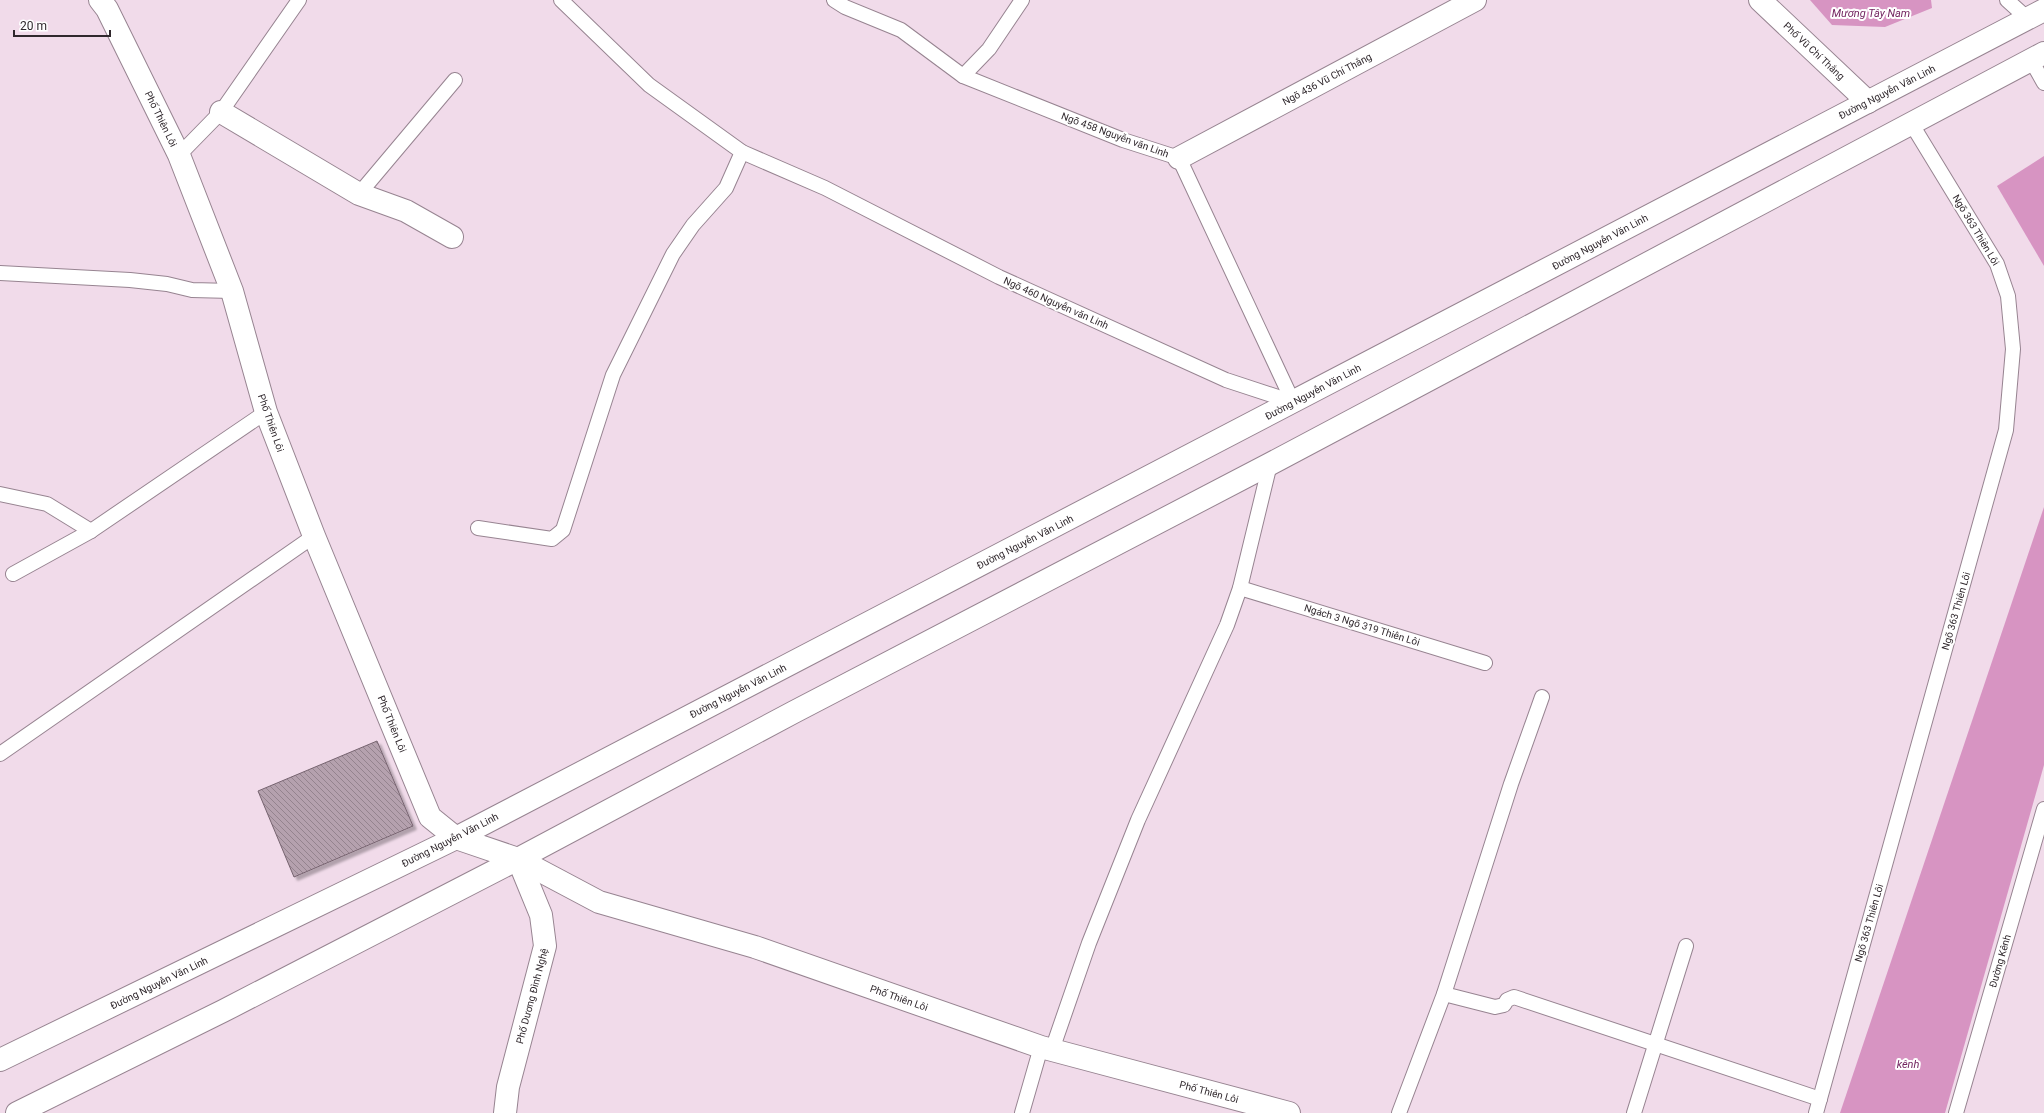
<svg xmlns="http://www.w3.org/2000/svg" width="2044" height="1113" viewBox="0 0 2044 1113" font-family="Roboto,sans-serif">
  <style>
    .water { fill: #d794c2 }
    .building { fill: url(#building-back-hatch); stroke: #776470; filter: url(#shadow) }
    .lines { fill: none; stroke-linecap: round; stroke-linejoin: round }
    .service-casing { stroke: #978491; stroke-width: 16 }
    .minor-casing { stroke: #978491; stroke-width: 24 }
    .secondary-casing { stroke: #978491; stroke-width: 24 }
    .trunk-casing { stroke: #978491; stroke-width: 24 }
    .service { stroke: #fff; stroke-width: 14 }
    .minor { stroke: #fff; stroke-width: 22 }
    .secondary { stroke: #fff; stroke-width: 22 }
    .trunk { stroke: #fff; stroke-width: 22 }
    .labels { text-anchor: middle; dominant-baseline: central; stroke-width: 4; stroke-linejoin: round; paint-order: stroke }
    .street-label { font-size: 10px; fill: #30282d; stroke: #fff }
    .water-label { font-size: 11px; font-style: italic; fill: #732560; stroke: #fff }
  </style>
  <defs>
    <pattern id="building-back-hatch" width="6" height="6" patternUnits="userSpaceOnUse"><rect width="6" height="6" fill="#b5a1ae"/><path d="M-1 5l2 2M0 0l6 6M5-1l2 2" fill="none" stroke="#94838e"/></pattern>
    <filter id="shadow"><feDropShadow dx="3.5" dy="3.5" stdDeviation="1" flood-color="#0004"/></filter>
  </defs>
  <rect width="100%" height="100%" fill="#f1dbea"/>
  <g class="water">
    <path d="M 1810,0 L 1931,0 L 1932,8 L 1885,27 L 1832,25 Z"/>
    <path d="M 2044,156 L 2044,266 L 1997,186 Z"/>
    <path d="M 2044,507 L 2044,765 L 1945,1113 L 1840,1113 Z"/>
  </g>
  <path class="building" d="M 377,741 L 413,826 L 294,877 L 258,791 Z"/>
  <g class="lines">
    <g class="service-casing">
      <g id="service">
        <path d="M 561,0 L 649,85 L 742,152 L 825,188 L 999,277 L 1226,380 L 1293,402"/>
        <path d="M 834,0 L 845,7 L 901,30 L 963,76 L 1123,140 L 1179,158 L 1293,402"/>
        <path d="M 2007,0 L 2028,19"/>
        <path d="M 2031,60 L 2044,83"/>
        <path d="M 963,76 L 989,49 L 1022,0"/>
        <path d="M 179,155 L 221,112 L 299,0"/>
        <path d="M 359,194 L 455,80"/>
        <path d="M 0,273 L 130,280 L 167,284 L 192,290 L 232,291"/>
        <path d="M 0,494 L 47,504 L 91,531"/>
        <path d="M 478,528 L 552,539 L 563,530 L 613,375 L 673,254 L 693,225 L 726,188 L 742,152"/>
        <path d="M 13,574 L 91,531 L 266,412"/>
        <path d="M 1240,588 L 1485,663"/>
        <path d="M 0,754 L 314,536"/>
        <path d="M 1444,994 L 1495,1007 L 1504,1005 L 1507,1000 L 1514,997 L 1820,1099"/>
        <path d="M 1052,1050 L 1089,943 L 1138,820 L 1227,625 L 1240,588 L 1270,464"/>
        <path d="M 1022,1113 L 1041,1047"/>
        <path d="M 1399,1113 L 1444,994 L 1511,784 L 1542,697"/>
        <path d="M 1634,1113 L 1686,946"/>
        <path d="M 1816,1113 L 2006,430 L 2013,349 L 2008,296 L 1997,264 L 1911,123"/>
        <path d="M 1956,1113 L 2044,809"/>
      </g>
    </g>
    <g class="minor-casing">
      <g id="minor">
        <path d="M 1760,0 L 1868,102"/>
        <path d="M 221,112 L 359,194 L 406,211 L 452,237"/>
        <path d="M 1179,158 L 1475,0"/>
        <path d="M 505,1113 L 508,1087 L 545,946 L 541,915 L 518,859"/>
      </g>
    </g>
    <g class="secondary-casing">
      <path id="secondary" d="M 100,0 L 107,9 L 179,155 L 232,291 L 266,412 L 314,536 L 430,817 L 456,838 L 518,859 L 599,902 L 755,947 L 1041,1047 L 1289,1113"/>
    </g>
    <g class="trunk-casing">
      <g id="trunk">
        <path d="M 0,1060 L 456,838 L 2044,10"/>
        <path d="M 17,1113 L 223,1011 L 518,859 L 794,712 L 1270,464 L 2044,53"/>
      </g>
    </g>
    <use href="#service" class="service"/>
    <use href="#minor" class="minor"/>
    <use href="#secondary" class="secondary"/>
    <use href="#trunk" class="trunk"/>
  </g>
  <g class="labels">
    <g class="street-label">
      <text transform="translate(1814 51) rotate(43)">Phố Vũ Chí Thắng</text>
      <text transform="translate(1327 79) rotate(-28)">Ngõ 436 Vũ Chí Thắng</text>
      <text transform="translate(1887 92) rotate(-27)">Đường Nguyễn Văn Linh</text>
      <text transform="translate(161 119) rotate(64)">Phố Thiên Lôi</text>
      <text transform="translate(1115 135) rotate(20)">Ngõ 458 Nguyễn văn Linh</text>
      <text transform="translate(1976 230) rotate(59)">Ngõ 363 Thiên Lôi</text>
      <text transform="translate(1600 242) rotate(-28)">Đường Nguyễn Văn Linh</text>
      <text transform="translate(1056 303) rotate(24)">Ngõ 460 Nguyễn văn Linh</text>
      <text transform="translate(1313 392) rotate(-28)">Đường Nguyễn Văn Linh</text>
      <text transform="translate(271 423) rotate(71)">Phố Thiên Lôi</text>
      <text transform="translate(1025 542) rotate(-27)">Đường Nguyễn Văn Linh</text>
      <text transform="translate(1956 611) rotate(-74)">Ngõ 363 Thiên Lôi</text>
      <text transform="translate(1362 625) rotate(17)">Ngách 3 Ngõ 319 Thiên Lôi</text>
      <text transform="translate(738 691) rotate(-27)">Đường Nguyễn Văn Linh</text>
      <text transform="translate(392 724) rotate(68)">Phố Thiên Lôi</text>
      <text transform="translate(450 840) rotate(-27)">Đường Nguyễn Văn Linh</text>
      <text transform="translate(1869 923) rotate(-74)">Ngõ 363 Thiên Lôi</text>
      <text transform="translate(2000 961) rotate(-74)">Đường Kênh</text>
      <text transform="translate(159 983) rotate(-26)">Đường Nguyễn Văn Linh</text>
      <text transform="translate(532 996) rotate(-75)">Phố Dương Đình Nghệ</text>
      <text transform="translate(899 998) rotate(19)">Phố Thiên Lôi</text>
      <text transform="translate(1209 1092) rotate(15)">Phố Thiên Lôi</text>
    </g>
    <g class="water-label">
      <text x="1871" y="13">Mương Tây Nam</text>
      <text x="1908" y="1064">kênh</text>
    </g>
  </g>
  <path d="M14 30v6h96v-6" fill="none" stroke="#30282d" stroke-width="2"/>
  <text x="20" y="30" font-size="12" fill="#30282d" stroke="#ffffff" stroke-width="3" paint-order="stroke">20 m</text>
</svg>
